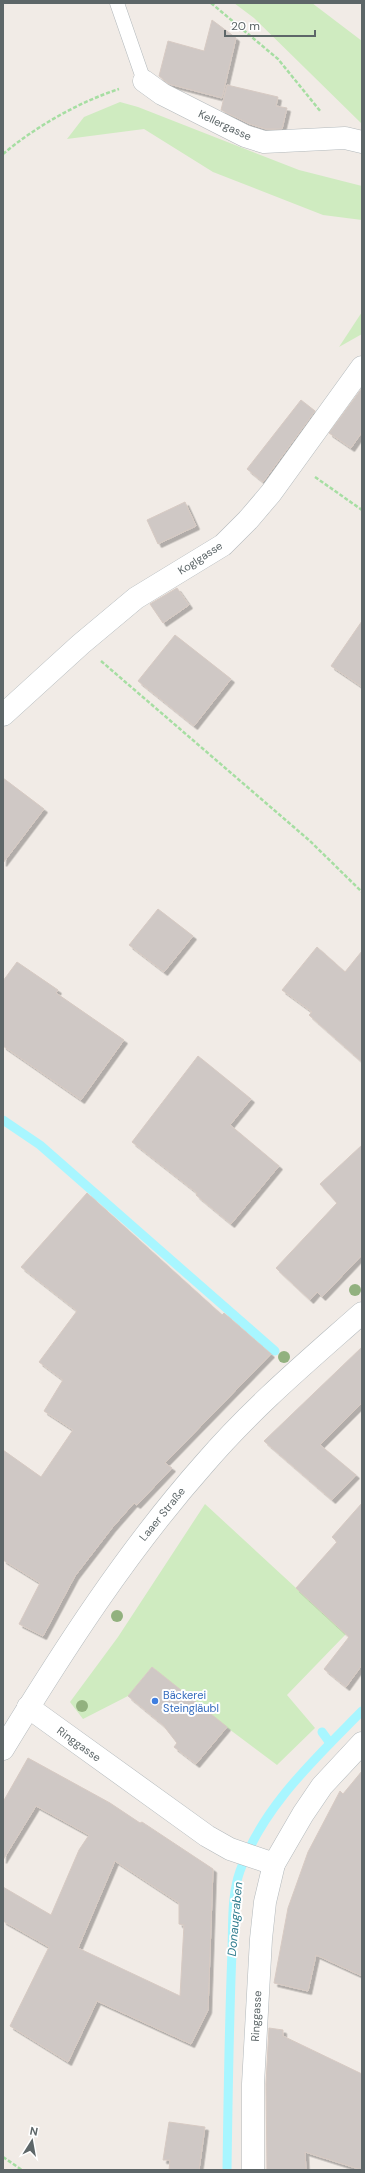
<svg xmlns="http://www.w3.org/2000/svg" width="365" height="2173" viewBox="0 0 365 2173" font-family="'DM Sans',sans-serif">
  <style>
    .green { fill: #cfebc0 }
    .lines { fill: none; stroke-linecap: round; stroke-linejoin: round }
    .stream { stroke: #a8f6ff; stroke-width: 9 }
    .building { fill: #cfc8c5; stroke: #d7cac3; fill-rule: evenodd; filter: url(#shadow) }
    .service-casing { stroke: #b3b9bc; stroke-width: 15 }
    .minor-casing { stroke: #b3b9bc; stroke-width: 23 }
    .tertiary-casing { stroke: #b3b9bc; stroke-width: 23 }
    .path { stroke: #a6dea2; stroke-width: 2.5; stroke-dasharray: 4 2; stroke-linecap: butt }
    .service { stroke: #fff; stroke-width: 14 }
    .minor { stroke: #fff; stroke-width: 22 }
    .tertiary { stroke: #fff; stroke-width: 22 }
    .tree { fill: #92b17f }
    .shop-dot { fill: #3f7fe0; stroke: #fff; stroke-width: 1.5 }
    .labels { text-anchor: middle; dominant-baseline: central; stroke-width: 4; stroke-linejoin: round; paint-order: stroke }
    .street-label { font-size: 11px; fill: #5d6668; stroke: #fff }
    .shop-label { font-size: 11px; fill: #366cbe; stroke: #fff; text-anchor: start }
    .water-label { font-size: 12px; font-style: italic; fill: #2e7c8e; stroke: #fff }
  </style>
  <defs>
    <filter id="shadow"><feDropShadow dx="3.5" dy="3.5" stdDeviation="0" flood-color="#0004"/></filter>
  </defs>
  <rect width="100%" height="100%" fill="#f1ebe6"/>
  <g class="green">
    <path d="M 234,3 L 312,3 L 362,41 L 362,124 L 254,18 Z"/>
    <path d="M 120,102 L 138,107 L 299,170 L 362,186 L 362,220 L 323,215 L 213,172 L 144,129 L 67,139 L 84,117 Z"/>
    <path d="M 362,312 L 362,334 L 339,347 Z"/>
    <path d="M 205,1504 L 346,1634 L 287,1695 L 315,1728 L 277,1765 L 229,1729 L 152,1667 L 128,1696 L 83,1719 L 70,1702 L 118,1637 Z"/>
  </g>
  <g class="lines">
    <g class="stream">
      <path d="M 3,1120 L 40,1145 L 275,1351"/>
      <path d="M 322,1732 L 330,1743"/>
      <path d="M 227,2170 C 228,2097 229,2024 232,1952 C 233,1926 231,1896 240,1871 C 262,1807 316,1758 362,1711"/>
    </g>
  </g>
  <g class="building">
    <path d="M 212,20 L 236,38 L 222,98 L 169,84 L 159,76 L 168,41 L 204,51 Z"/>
    <path d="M 227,85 L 278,97 L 276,106 L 287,108 L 282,129 L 266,129 L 250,124 L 221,110 Z"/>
    <path d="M 362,388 L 362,432 L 351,448 L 329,433 Z"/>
    <path d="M 301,400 L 315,411 L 263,482 L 247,469 Z"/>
    <path d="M 185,502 L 196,526 L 158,544 L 147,520 Z"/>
    <path d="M 177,588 L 189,605 L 163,623 L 150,604 Z"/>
    <path d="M 362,621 L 362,687 L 331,666 Z"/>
    <path d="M 175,635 L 231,679 L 194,726 L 138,681 Z"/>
    <path d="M 3,778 L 44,809 L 3,863 Z"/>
    <path d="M 158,909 L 193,936 L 164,972 L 129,945 Z"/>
    <path d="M 317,947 L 345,972 L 362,951 L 362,1062 L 309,1015 L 312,1012 L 282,990 Z"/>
    <path d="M 17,962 L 58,990 L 56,993 L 124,1040 L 81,1100 L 3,1046 L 3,981 Z"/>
    <path d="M 198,1056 L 251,1099 L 230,1125 L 279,1166 L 231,1224 L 196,1195 L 197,1193 L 132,1142 Z"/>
    <path d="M 362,1145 L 362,1255 L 322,1297 L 317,1292 L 310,1300 L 276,1268 L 337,1203 L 320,1184 Z"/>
    <path d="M 87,1193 L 222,1315 L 224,1313 L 271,1354 L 165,1463 L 172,1468 L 137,1505 L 134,1503 L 112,1528 L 75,1576 L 43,1636 L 19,1624 L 40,1583 L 3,1560 L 3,1450 L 41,1477 L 73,1430 L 44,1411 L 63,1380 L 39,1362 L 77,1311 L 21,1267 Z"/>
    <path d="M 362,1347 L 362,1403 L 320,1445 L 356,1475 L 332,1500 L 264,1441 Z"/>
    <path d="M 362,1503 L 362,1665 L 346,1687 L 324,1669 L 349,1637 L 296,1588 L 337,1542 L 332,1537 Z"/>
    <path d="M 152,1667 L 227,1727 L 196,1764 L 174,1747 L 177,1743 L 163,1725 L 128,1696 Z"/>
    <path d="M 28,1758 L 110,1803 L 140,1823 L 142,1822 L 213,1869 L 208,2010 L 191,2044 L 97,2001 L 68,2062 L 10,2026 L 49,1947 L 3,1921 L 3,1887 L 51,1915 L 79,1850 L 89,1835 L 36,1806 L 3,1860 L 3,1802 ZM 115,1861 L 179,1903 L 179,1924 L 184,1925 L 180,1996 L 78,1948 Z"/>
    <path d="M 362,1771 L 362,1976 L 316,1955 L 308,1991 L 274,1983 L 288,1908 L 308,1852 L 340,1791 L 343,1794 Z"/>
    <path d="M 269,2028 L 283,2030 L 283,2036 L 362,2074 L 362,2170 L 305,2152 L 306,2170 L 267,2170 L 266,2084 Z"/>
    <path d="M 169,2122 L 205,2127 L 199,2170 L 169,2170 L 170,2160 L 163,2160 Z"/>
  </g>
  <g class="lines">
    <g class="service-casing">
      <path id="service" d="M 117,3 L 144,81"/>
    </g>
    <g class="minor-casing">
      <g id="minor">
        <path d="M 144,81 L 162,94 L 245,136 L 264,142 L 345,138 L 362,142"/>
        <path d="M 3,715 L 81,644 L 136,598 L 223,545 L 248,520 L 271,493 L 362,367"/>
        <path d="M 28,1707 L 207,1836 L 230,1849 L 274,1864"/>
        <path d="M 253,2170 L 253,2084 L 261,1939 L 265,1902 L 274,1864 L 303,1814 L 322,1786 L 362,1743"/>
      </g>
    </g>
    <g class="tertiary-casing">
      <path id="tertiary" d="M 3,1749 C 64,1649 127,1551 205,1463 C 252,1408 308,1361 362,1313"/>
    </g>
    <g class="path">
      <path d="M 211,3 L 278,59 L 321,112"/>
      <path d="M 3,154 C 35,127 79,102 119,89"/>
      <path d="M 315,477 L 362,510"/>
      <path d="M 101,661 L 310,841 L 362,892"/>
      <path d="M 3,2157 L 22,2170"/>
    </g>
    <use href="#service" class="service"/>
    <use href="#minor" class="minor"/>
    <use href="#tertiary" class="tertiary"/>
  </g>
  <g class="tree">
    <circle cx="355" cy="1290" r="6"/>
    <circle cx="284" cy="1357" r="6"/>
    <circle cx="117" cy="1616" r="6"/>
    <circle cx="82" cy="1706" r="6"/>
  </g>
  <circle class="shop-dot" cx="155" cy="1701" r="4"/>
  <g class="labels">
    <g class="street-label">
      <text transform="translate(225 125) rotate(25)">Kellergasse</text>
      <text transform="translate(200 558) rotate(-33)">Koglgasse</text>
      <text transform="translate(162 1514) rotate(-51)">Laaer Straße</text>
      <text transform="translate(79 1744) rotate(36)">Ringgasse</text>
      <text transform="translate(256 2016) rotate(-87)">Ringgasse</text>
    </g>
    <g class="shop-label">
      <text x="163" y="1695">Bäckerei<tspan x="163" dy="13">Steingläubl</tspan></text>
    </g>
    <g class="water-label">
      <text transform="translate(235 1919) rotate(-85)">Donaugraben</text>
    </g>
  </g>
  <rect width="365" height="2173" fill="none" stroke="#5d6668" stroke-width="8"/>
  <g transform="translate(32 2141) rotate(11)" stroke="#ffffff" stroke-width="3" paint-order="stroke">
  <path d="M0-3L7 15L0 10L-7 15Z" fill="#5d6668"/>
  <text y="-6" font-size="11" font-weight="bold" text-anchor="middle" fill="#5d6668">N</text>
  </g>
  <path d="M225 30v6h90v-6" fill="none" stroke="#5d6668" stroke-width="2"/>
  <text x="231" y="30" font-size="12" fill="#5d6668" stroke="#ffffff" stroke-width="3" paint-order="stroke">20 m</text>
</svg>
